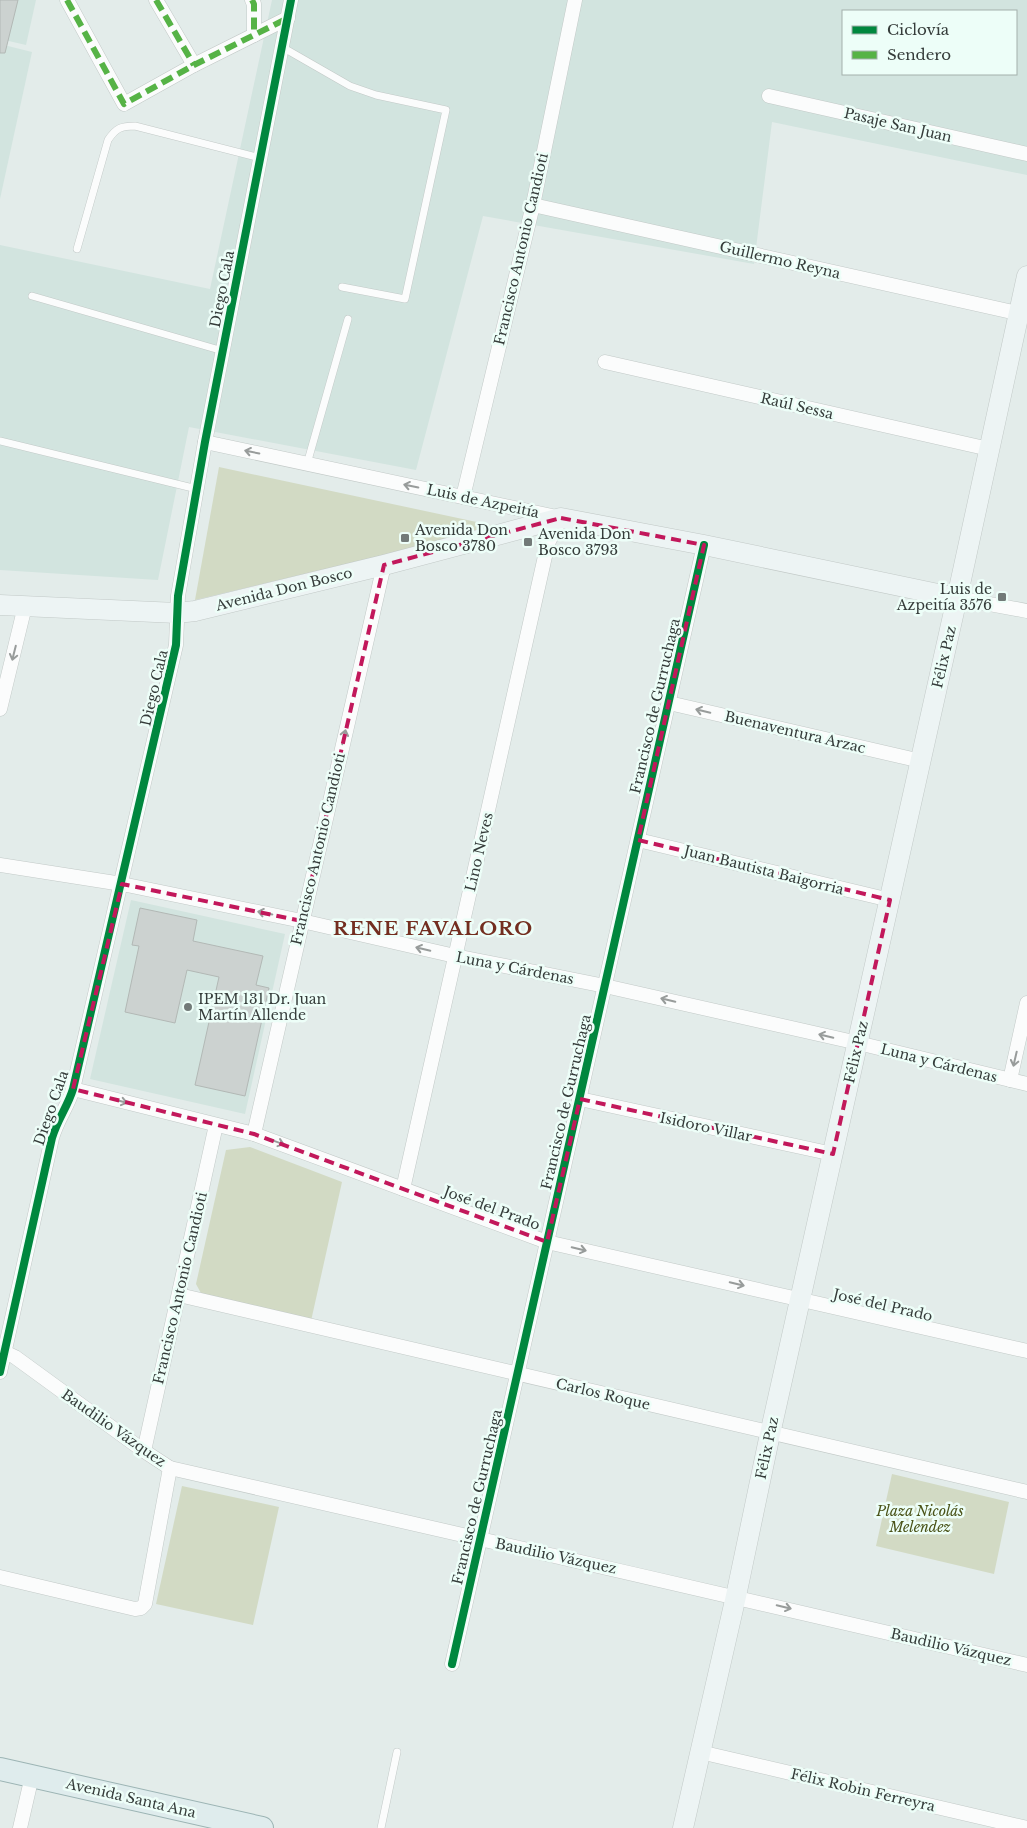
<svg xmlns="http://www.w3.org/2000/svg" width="1027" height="1828" viewBox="0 0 1027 1828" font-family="'Libre Baskerville',serif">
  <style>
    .built { fill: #d2e4df; fill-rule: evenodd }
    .green { fill: #d2dac4 }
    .building { fill: #ccd2d0; stroke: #b2b8b5 }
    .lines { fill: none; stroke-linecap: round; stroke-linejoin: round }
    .service-casing { stroke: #c2c9c7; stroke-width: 8 }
    .minor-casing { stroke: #c2c9c7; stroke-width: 15 }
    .secondary-casing { stroke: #c2c9c7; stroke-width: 21 }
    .primary-casing { stroke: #9cb4b4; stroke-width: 24 }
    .service { stroke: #fbfcfc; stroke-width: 7 }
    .minor { stroke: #fbfcfc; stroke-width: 14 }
    .secondary { stroke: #edf4f4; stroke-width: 20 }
    .primary { stroke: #dfeced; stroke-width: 22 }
    .quiet { stroke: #56b346; stroke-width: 6; stroke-dasharray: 12 6; stroke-linecap: butt }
    .cycleway-casing { stroke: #edfef8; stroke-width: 11 }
    .cycleway { stroke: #00873e; stroke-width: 8 }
    .oneway { stroke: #989c9b }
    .marked { fill: none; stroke: #c2185b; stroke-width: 4; stroke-dasharray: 10 6; stroke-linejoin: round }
    .poi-dot { fill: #727a78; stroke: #edfef8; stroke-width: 2 }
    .labels { text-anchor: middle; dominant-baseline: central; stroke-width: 5; stroke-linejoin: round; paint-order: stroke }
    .street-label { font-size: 14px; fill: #353c3a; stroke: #edfef8 }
    .poi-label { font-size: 14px; fill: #353c3a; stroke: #edfef8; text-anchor: start }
    .park-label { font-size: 14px; font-style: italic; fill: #4a5318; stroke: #edfef8 }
    .district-label { font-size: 19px; font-weight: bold; letter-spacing: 1px; fill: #732e20; stroke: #edfef8 }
  </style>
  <rect width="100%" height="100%" fill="#e3ecea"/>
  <g class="built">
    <path d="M 0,0 L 36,0 L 26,45 L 0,39 Z"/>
    <path d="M 272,0 L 1027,0 L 1027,175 L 772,122 L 754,264 L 483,216 L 416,470 L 189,427 L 158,580 L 0,570 L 0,245 L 210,289 ZM 843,11 L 1016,11 L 1016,74 L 843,74 Z"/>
    <path d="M 0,44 L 32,52 L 0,199 Z"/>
    <path d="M 131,900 L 285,934 L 245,1114 L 90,1079 Z"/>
  </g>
  <g class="green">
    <path d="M 219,467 L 500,527 L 195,600 Z"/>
    <path d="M 250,1147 L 342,1182 L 311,1321 L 202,1295 L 196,1284 L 226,1150 Z"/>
    <path d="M 892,1474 L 1009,1502 L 994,1574 L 876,1546 Z"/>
    <path d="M 182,1486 L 279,1507 L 253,1625 L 156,1604 Z"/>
  </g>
  <g class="building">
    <path d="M 0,0 L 18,0 L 5,53 L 0,53 Z"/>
    <path d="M 140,908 L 197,920 L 193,941 L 263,956 L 256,985 L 269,988 L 245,1096 L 195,1085 L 219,977 L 187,970 L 175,1023 L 125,1012 L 139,946 L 132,945 Z"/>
  </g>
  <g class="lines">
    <g class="service-casing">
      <g id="service">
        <path d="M 282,47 L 350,86 L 376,95 L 446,110 L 405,299 L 342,287"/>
        <path d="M 77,249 L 108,140 C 116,128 121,126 135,126 L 260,158"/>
        <path d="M 32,296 L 223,351"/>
        <path d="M 0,441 L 197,489"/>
        <path d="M 307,464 L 348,319"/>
        <path d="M 381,1828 L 397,1752"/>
      </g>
    </g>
    <g class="minor-casing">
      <g id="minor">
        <path d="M 67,0 L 124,104 L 194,65 L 288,18"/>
        <path d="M 156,0 L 194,65"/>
        <path d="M 252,0 L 254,4 L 254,35"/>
        <path d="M 769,96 L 1027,154"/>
        <path d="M 533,205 L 1026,315"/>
        <path d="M 605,362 L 989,449"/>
        <path d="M 205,442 L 561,518 L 548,543 L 403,1189"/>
        <path d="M 463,497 L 533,205 L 575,0"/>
        <path d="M 957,598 L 1027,611"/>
        <path d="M 669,703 L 921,761"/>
        <path d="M 0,709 L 25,606"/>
        <path d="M 638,840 L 890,900"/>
        <path d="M 0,865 L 122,884 L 302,921 L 455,956 L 605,986 L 858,1043 L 1027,1084"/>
        <path d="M 1010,1080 L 1027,1003"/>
        <path d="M 73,1089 L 254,1134 L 547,1242 L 1027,1351"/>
        <path d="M 580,1099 L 833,1154"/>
        <path d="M 254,1134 L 384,565"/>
        <path d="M 179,1295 L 1027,1492"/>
        <path d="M 0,1350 L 15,1357 L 144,1451 L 170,1468 C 455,1534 742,1598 1027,1665"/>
        <path d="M 0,1372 L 52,1138 C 57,1120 68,1106 73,1089 L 176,645 L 178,596 L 205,442 L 291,0"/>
        <path d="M 144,1451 L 216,1125"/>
        <path d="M 0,1577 L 135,1609 L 141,1608 L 145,1604 L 170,1468"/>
        <path d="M 452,1664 L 704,545"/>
        <path d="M 700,1752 L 1027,1828"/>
        <path d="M 20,1828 L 32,1776"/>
      </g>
    </g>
    <g class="secondary-casing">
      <g id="secondary">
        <path d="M 0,605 L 177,613 L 195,611 L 384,565 L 561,518 L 704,545 L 957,598"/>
        <path d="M 683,1828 L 736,1596 L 770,1434 L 957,598 L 1027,276"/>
      </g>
    </g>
    <g class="primary-casing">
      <path id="primary" d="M 0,1769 L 262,1828"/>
    </g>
    <use href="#service" class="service"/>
    <use href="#minor" class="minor"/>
    <use href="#secondary" class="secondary"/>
    <use href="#primary" class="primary"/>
    <g class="quiet">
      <path d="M 67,0 L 124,104 L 194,65 L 288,18"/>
      <path d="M 156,0 L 194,65"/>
      <path d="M 252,0 L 254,4 L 254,35"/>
    </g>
    <g class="cycleway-casing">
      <g id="cycleway">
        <path d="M 0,1372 L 52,1138 C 57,1120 68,1106 73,1089 L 176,645 L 178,596 L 205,442 L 291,0"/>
        <path d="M 452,1664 L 704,545"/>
      </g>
    </g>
    <use href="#cycleway" class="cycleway"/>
  </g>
  <defs><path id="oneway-shaft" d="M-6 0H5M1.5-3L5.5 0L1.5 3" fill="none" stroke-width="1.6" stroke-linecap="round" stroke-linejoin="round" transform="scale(1.25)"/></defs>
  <g class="oneway">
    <use href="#oneway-shaft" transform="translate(252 452) rotate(-168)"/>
    <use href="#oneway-shaft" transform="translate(411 486) rotate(-168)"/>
    <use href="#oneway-shaft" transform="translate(14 653) rotate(104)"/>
    <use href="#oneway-shaft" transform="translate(703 711) rotate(-167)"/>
    <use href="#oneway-shaft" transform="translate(344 737) rotate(-77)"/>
    <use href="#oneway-shaft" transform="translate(265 913) rotate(-169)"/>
    <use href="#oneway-shaft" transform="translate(423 949) rotate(-167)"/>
    <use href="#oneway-shaft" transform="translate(668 1000) rotate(-167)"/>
    <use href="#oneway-shaft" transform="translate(826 1036) rotate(-167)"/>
    <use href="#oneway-shaft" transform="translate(1015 1059) rotate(103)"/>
    <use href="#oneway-shaft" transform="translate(120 1101) rotate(14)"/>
    <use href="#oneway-shaft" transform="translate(277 1142) rotate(20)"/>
    <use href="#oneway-shaft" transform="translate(579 1249) rotate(13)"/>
    <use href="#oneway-shaft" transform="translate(737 1284) rotate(13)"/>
    <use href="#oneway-shaft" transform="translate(784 1607) rotate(13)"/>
  </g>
  <path class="marked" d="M 561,518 L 704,545 L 638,840 L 890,900 L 833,1154 L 580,1099 L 547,1242 L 254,1134 L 73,1089 L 122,884 L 302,921 L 384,565 Z"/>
  <g class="poi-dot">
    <rect x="400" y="533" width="10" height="10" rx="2.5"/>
    <rect x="523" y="537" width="10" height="10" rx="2.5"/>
    <rect x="997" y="592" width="10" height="10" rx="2.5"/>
    <circle cx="188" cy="1007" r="5"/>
  </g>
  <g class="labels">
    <g class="street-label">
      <text transform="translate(898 125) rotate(13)">Pasaje San Juan</text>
      <text transform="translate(521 249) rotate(-77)">Francisco Antonio Candioti</text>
      <text transform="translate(780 260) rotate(13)">Guillermo Reyna</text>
      <text transform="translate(222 289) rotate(-79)">Diego Cala</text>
      <text transform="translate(797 406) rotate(13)">Raúl Sessa</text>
      <text transform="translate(483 501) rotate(12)">Luis de Azpeitía</text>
      <text transform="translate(284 589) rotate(-14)">Avenida Don Bosco</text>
      <text transform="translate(944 657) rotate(-77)">Félix Paz</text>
      <text transform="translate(154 688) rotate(-77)">Diego Cala</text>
      <text transform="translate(655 706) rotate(-77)">Francisco de Gurruchaga</text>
      <text transform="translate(795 732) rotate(13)">Buenaventura Arzac</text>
      <text transform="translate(318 849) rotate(-77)">Francisco Antonio Candioti</text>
      <text transform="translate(479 852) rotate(-77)">Lino Neves</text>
      <text transform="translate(764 870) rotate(14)">Juan Bautista Baigorria</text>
      <text transform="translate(515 968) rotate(11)">Luna y Cárdenas</text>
      <text transform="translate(856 1052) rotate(-77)">Félix Paz</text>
      <text transform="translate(939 1063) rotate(14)">Luna y Cárdenas</text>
      <text transform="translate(566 1102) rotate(-77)">Francisco de Gurruchaga</text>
      <text transform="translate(51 1108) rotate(-71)">Diego Cala</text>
      <text transform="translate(706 1127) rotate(12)">Isidoro Villar</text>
      <text transform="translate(492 1208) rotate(20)">José del Prado</text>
      <text transform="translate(180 1288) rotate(-77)">Francisco Antonio Candioti</text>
      <text transform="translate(883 1305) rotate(13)">José del Prado</text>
      <text transform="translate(603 1394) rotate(13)">Carlos Roque</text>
      <text transform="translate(114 1428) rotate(35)">Baudilio Vázquez</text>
      <text transform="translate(767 1448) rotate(-78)">Félix Paz</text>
      <text transform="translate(477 1497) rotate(-77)">Francisco de Gurruchaga</text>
      <text transform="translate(556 1556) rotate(12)">Baudilio Vázquez</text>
      <text transform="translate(951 1647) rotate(13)">Baudilio Vázquez</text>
      <text transform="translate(863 1790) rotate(13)">Félix Robin Ferreyra</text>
      <text transform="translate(131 1798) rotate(13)">Avenida Santa Ana</text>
    </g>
    <g class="poi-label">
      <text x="415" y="530">Avenida Don<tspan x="415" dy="16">Bosco 3780</tspan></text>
      <text x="538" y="534">Avenida Don<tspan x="538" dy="16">Bosco 3793</tspan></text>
      <text x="992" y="589" text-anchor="end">Luis de<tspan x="992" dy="16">Azpeitía 3576</tspan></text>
      <text x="198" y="999">IPEM 131 Dr. Juan<tspan x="198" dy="16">Martín Allende</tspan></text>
    </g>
    <g class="park-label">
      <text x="920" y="1511">Plaza Nicolás<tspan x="920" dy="16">Melendez</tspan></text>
    </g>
    <g class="district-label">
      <text x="433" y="928">RENE FAVALORO</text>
    </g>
  </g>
  <rect x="842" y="10" width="175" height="65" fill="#edfef8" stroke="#a3b0ac"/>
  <rect x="852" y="26" width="25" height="8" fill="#00873e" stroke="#a3b0ac"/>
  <text x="887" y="35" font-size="15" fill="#353c3a">Ciclovía</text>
  <rect x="852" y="51" width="25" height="8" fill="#56b346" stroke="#a3b0ac"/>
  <text x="887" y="60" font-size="15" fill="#353c3a">Sendero</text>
</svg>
